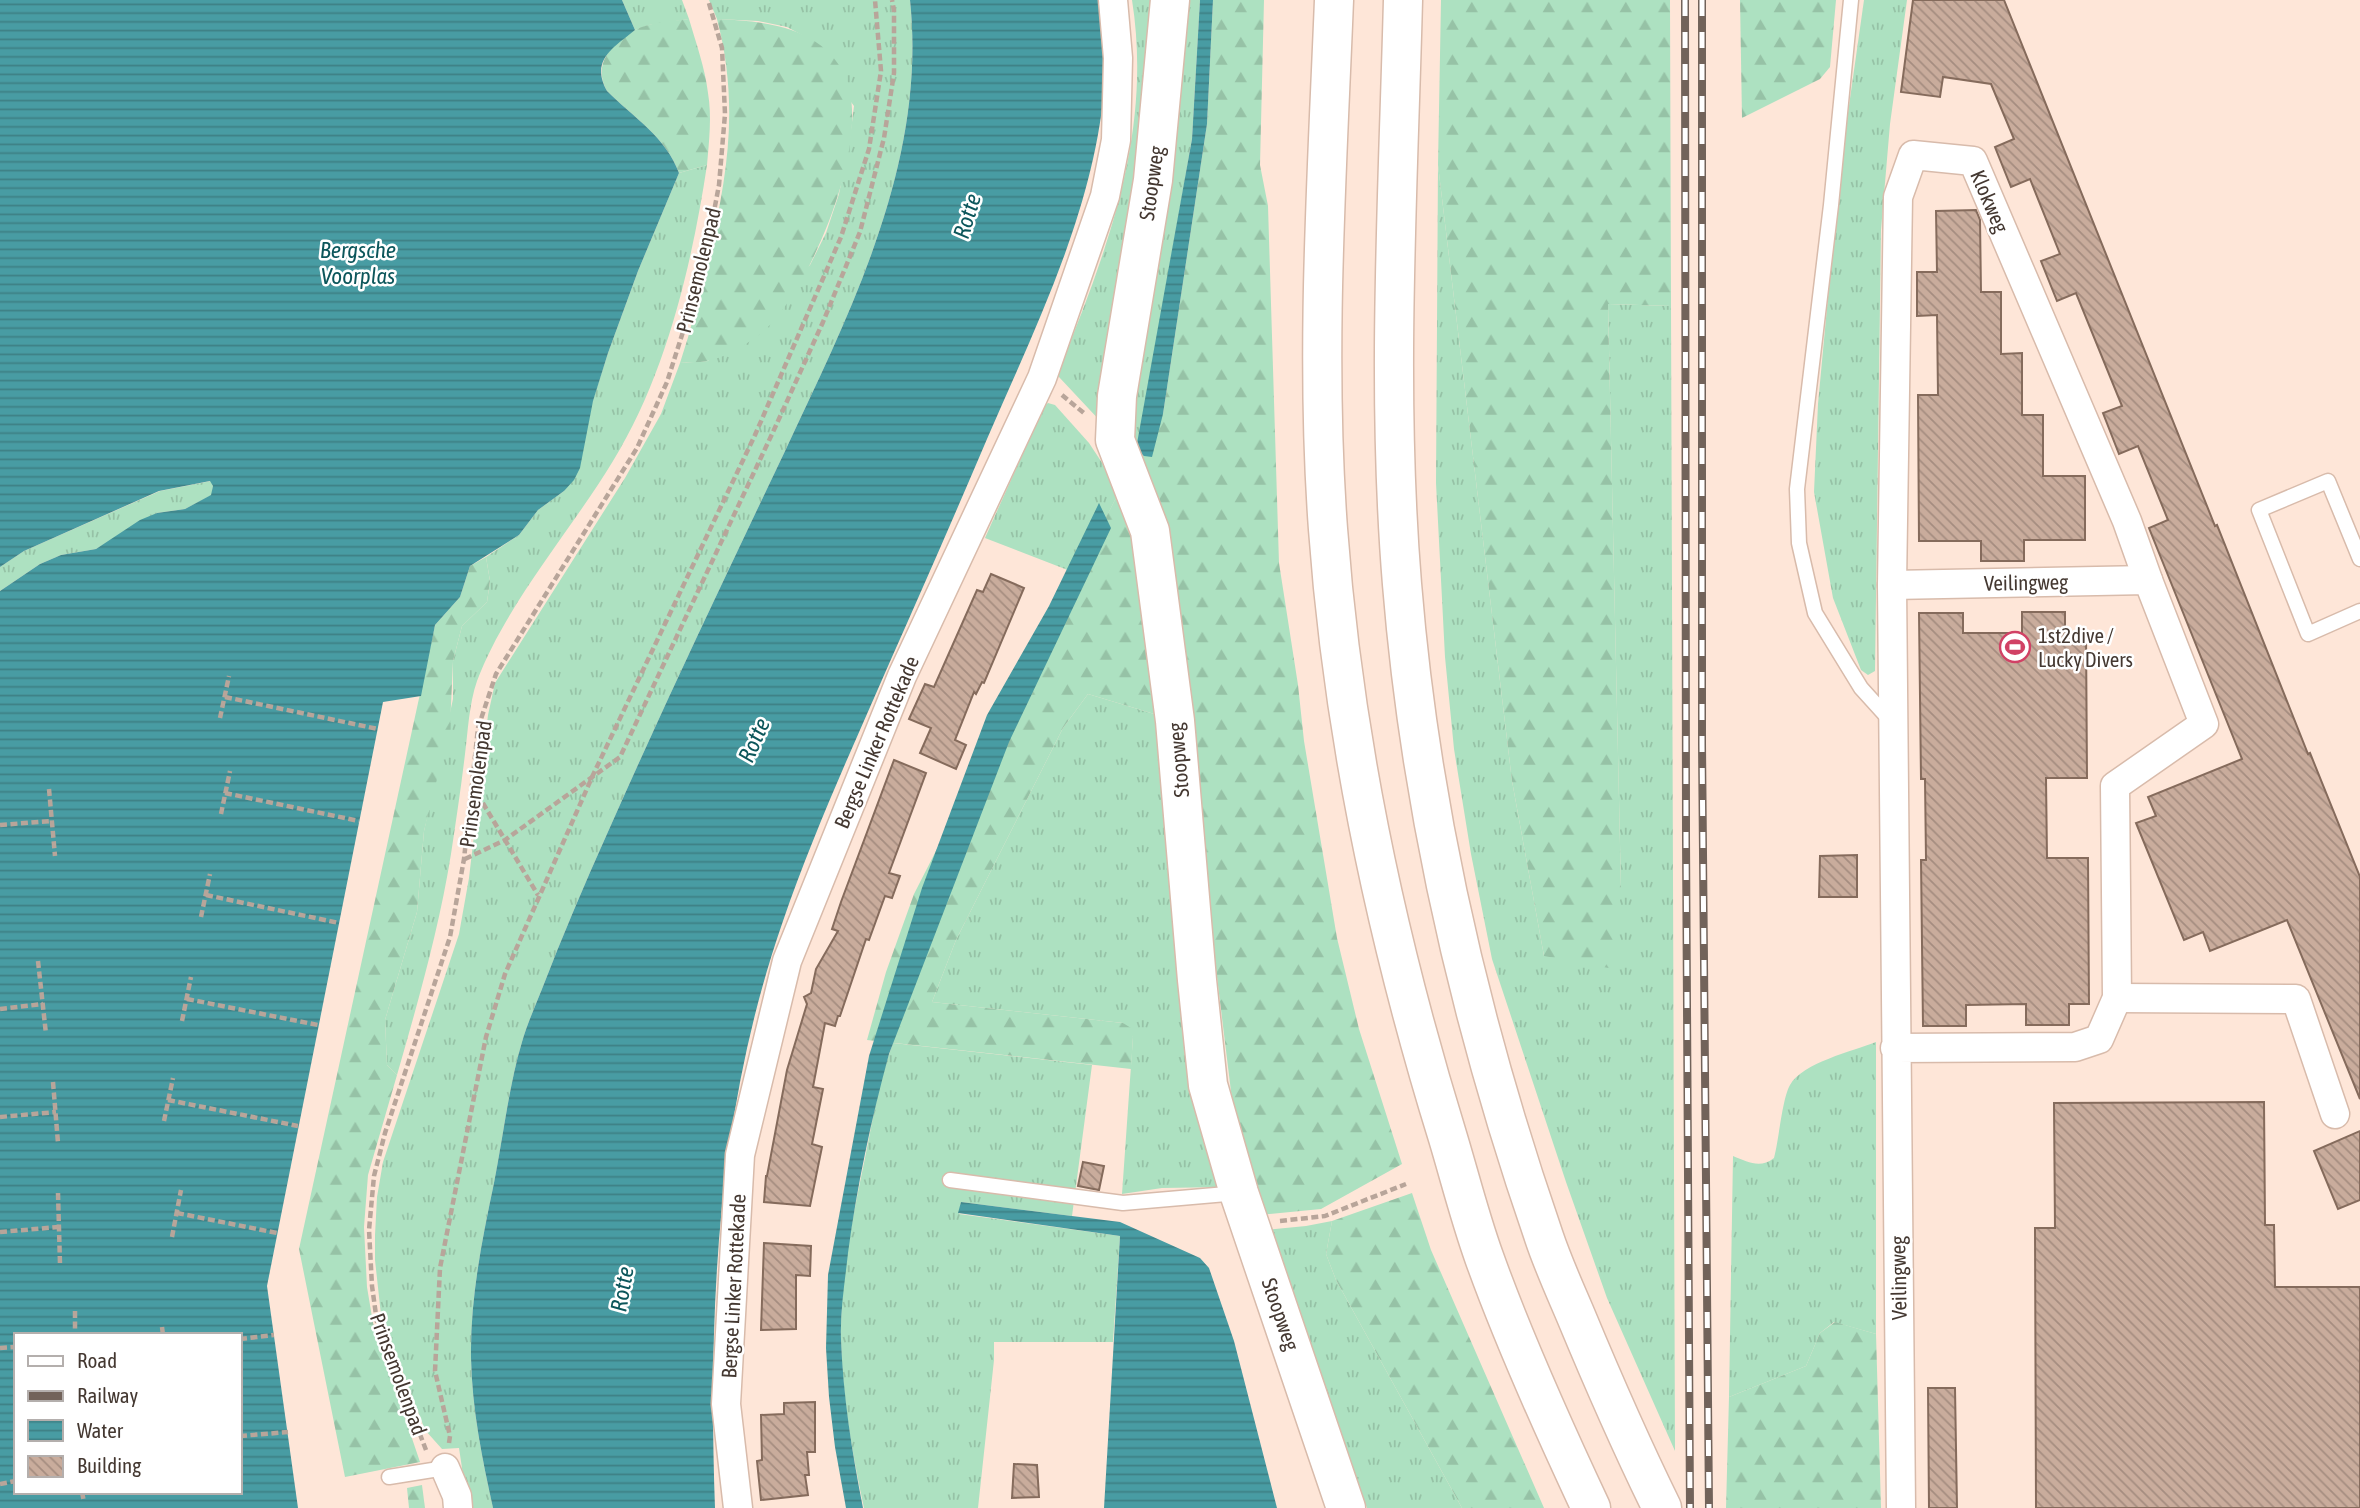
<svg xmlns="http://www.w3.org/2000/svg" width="2360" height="1508" viewBox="0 0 2360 1508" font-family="'Asap Condensed',sans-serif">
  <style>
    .grass { fill: url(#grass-tufts) }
    .forest { fill: url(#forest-firs) }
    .water { fill: url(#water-rules); fill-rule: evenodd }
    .building { fill: url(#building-back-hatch); stroke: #856b5c; stroke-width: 2 }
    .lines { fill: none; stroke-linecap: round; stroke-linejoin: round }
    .lane-casing { stroke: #d8bbab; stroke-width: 17 }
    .street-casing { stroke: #d8bbab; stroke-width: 31 }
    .secondary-casing { stroke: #d8bbab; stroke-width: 41 }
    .highway-casing { stroke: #d8bbab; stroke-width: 41 }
    .path { stroke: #b8a59a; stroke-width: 4.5; stroke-dasharray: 7 3.5; stroke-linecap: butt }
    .lane { stroke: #fff; stroke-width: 14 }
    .street { stroke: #fff; stroke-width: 28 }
    .secondary { stroke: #fff; stroke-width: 38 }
    .highway { stroke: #fff; stroke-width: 38 }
    .rail-casing { stroke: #72635a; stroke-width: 8 }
    .rail { stroke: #fff; stroke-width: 5; stroke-dasharray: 16; stroke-linecap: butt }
    .labels { text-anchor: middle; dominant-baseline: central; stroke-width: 5; stroke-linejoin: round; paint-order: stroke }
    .street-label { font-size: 21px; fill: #443831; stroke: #fff }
    .poi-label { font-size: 21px; fill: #443831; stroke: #fff; text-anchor: start }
    .water-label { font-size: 23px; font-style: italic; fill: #0c565b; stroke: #fff }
  </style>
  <defs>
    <pattern id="grass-tufts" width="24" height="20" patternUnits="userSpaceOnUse" patternTransform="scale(1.75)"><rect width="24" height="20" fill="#ade1c1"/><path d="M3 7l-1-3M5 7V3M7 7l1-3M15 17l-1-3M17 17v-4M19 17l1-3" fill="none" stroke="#96c2a6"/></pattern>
    <pattern id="forest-firs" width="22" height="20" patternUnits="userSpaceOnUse" patternTransform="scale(1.75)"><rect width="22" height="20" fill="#ade1c1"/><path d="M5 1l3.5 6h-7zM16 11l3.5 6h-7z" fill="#96c2a6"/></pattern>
    <pattern id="water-rules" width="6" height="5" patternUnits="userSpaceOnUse" patternTransform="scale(1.75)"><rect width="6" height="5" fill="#489ca3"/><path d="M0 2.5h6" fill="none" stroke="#3e8085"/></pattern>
    <pattern id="building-back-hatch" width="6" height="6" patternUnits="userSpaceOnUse" patternTransform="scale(1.75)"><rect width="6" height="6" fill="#c9ac9c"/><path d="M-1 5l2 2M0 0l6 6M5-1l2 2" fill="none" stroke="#a58d80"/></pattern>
  </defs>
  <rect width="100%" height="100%" fill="#fee6d8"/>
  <g class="grass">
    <path d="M 622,0 L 682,0 L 689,19 L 649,25 L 635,30 Z"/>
    <path d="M 709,0 L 910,0 C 927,161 852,308 786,449 C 725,577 664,705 607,834 C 584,885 562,937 542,989 C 535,1007 527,1024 522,1042 C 509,1085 503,1138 494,1183 C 482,1240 470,1299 471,1358 C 472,1409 482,1458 493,1508 L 468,1508 L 459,1448 L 442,1449 L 425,1430 L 381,1315 L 375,1260 L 375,1235 L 377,1197 L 383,1162 L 459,934 L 469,878 L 488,715 L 495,683 L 625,478 L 661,414 L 680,363 L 708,361 L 810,265 L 826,233 L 839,194 L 850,138 L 854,106 L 802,35 L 787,27 L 758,21 L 717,19 Z"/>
    <path d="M 1132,0 L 1164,0 L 1103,424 L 1059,377 L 1058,372 C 1107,252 1153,132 1132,0 Z"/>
    <path d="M 1177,0 L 1200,0 L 1192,139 L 1142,423 L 1136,449 L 1124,452 Z"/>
    <path d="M 1864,0 L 1907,0 L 1890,124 L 1881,230 L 1875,671 L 1868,675 L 1861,670 L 1833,598 L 1814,492 L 1818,404 L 1840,169 Z"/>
    <path d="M 707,165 C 692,264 666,375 613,461 C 570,532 506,604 477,681 C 469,704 468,731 465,754 C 461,788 456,821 451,854 C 439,929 418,1002 397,1075 L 387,1065 L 385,1020 L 417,912 L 424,831 L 453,699 L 453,661 L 462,626 L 487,602 L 490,581 L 486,557 L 519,535 L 538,510 L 564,491 L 608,353 L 638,271 L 679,173 Z"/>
    <path d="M 1438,165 L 1512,781 L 1544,956 L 1621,889 L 1608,304 L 1671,306 L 1675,1451 L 1607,1298 L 1566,1182 L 1492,959 L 1471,854 L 1454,749 L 1445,657 L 1436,483 Z"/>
    <path d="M 1048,403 L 1055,405 L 1089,443 L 1120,490 L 1078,574 L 985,538 L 1044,406 Z"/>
    <path d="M 211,481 L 213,486 L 212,495 L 185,509 L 157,513 L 96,549 L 61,555 L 40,564 L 0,591 L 0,567 L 24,551 L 160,491 Z"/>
    <path d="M 1088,694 L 1161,716 L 1224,1187 L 1162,1188 L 1122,1194 L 1133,1037 L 1123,1023 L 932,1002 L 956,940 L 1063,728 Z"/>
    <path d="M 1876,1042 L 1876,1334 L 1834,1322 L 1820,1333 L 1806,1366 L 1729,1397 L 1733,1156 C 1748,1162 1760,1169 1774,1158 C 1779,1140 1782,1099 1790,1085 C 1802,1063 1853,1051 1876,1042 Z"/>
    <path d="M 893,1043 L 1092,1065 L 1072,1216 L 961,1202 L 959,1214 L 1120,1236 L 1113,1342 L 994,1342 L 994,1360 L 978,1508 L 864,1508 C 852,1452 842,1396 841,1338 C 840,1278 853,1216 865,1158 C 873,1119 879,1080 893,1043 Z"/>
    <path d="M 1332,1221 L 1326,1254 L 1336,1280 L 1462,1508 L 1367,1508 L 1265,1230 L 1306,1226 Z"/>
  </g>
  <g class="forest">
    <path d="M 1213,0 L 1264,0 L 1260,165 L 1268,206 L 1279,563 L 1298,685 L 1304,741 L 1337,938 L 1359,1029 L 1402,1164 L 1321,1209 L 1260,1215 L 1235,1124 L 1176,642 L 1140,452 L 1163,414 L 1207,124 Z"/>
    <path d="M 1441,0 L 1670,0 L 1671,306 L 1608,304 L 1621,889 L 1614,969 L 1544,956 L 1512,781 L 1438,165 Z"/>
    <path d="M 1740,0 L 1836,0 L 1830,67 L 1820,79 L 1742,118 Z"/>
    <path d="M 689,19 C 696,43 705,68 708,93 C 712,117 709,141 707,165 L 679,173 C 666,137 633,117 607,91 C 592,64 611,44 635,30 C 651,22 671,21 689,19 Z"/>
    <path d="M 717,19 C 761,21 815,25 841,68 C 878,127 815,277 771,324 C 755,340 729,357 707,361 C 698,363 689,362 680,363 C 691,330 699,297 707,264 C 727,179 740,106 717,19 Z"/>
    <path d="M 1120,490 L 1128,506 L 1161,716 L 1088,694 L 1063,728 L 956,940 L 932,1002 L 1123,1023 L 1131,1028 L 1133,1037 L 1131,1069 L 867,1040 L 886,972 L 914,894 Z"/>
    <path d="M 486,557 L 490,581 L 487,602 L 462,626 L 453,661 L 450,727 L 424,831 L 417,912 L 385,1020 L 387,1065 L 397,1075 L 368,1175 L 364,1227 L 367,1287 L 373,1323 L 420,1462 L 345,1477 L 299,1249 L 435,625 L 460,597 L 470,566 Z"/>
    <path d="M 1412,1193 L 1431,1250 L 1544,1508 L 1462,1508 L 1336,1280 L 1326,1254 L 1332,1221 Z"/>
    <path d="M 1835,1322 L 1876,1334 L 1881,1508 L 1726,1508 L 1729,1397 L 1806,1366 L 1820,1333 Z"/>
    <path d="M 422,1485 L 425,1508 L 409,1508 L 407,1488 Z"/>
  </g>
  <g class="water">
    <path d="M 0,0 L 622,0 L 635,30 C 613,48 590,60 607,91 C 633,117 666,137 679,173 L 638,271 L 608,353 L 593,401 L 580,468 L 574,480 L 564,491 L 538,510 L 519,535 L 470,566 L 460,597 L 435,625 L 421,696 L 383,702 L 267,1286 L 298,1508 L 0,1508 L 0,591 L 40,564 L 61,555 L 96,549 L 140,520 L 157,513 L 185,509 L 211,495 L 213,486 L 210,481 L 159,491 L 24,551 L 0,567 ZM 16,1335 L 240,1335 L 240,1492 L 16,1492 Z"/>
    <path d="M 910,0 L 1102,0 C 1103,26 1107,53 1105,79 C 1096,207 1037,323 987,439 C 956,512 924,585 892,657 C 854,744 814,831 783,921 C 717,1110 708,1309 715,1508 L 493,1508 C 482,1458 472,1409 471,1358 C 470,1299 482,1240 494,1183 C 503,1138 509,1085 522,1042 C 527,1024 535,1007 542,989 C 562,937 584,885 607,834 C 664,705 725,577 786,449 C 852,308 927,161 910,0 Z"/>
    <path d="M 1200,0 L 1213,0 L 1207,124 L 1163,414 L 1152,457 L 1144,456 L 1136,449 L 1192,139 Z"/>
    <path d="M 1099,503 L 1111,528 L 1009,742 L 889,1054 C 871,1120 857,1186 848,1253 C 845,1281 840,1311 841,1339 C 843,1396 852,1452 863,1508 L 846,1508 L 835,1447 L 829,1397 L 826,1348 L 828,1275 L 869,1056 L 922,888 L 987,715 L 1049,606 Z"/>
    <path d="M 961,1202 L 1120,1222 L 1200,1258 L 1209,1268 L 1234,1341 L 1277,1508 L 1104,1508 L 1120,1236 L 958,1213 Z"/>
  </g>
  <g class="building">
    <path d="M 1913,0 L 2004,0 L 2215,526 L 2217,525 L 2308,754 L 2310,753 L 2360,877 L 2360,1099 L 2287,920 L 2210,951 L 2203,932 L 2184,940 L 2136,823 L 2156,816 L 2148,797 L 2242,759 L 2149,528 L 2168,520 L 2138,446 L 2119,454 L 2103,413 L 2122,406 L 2076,293 L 2057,301 L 2041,261 L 2060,254 L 2030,179 L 2011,187 L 1995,147 L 2014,139 L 1991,84 L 1943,77 L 1940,97 L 1901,92 Z"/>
    <path d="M 1976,210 L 1980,220 L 1981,292 L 2001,292 L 2001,354 L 2022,353 L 2022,415 L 2043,415 L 2043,476 L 2085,476 L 2085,540 L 2024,540 L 2024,561 L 1981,561 L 1981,541 L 1919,541 L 1918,395 L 1938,395 L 1937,315 L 1917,316 L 1917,272 L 1937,272 L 1936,211 Z"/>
    <path d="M 991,574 L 1024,588 L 984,683 L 982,682 L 976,694 L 974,692 L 955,740 L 966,745 L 956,769 L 920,753 L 931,728 L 909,719 L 925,684 L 934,687 L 977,590 L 983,592 Z"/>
    <path d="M 2022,612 L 2065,612 L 2065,632 L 2086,632 L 2087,778 L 2046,778 L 2047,858 L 2088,858 L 2089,1004 L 2069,1004 L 2069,1025 L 2026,1025 L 2026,1004 L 1966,1005 L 1966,1026 L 1923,1026 L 1921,860 L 1926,860 L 1925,779 L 1921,779 L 1919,613 L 1963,613 L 1963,633 L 2022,633 Z"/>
    <path d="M 894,760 L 926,773 L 889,873 L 900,876 L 892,898 L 885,896 L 869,940 L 866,939 L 840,1016 L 838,1016 L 835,1026 L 825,1023 L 813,1087 L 823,1089 L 812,1144 L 822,1147 L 810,1206 L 764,1202 L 766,1176 L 767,1176 L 787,1070 L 807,1004 L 804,997 L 811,993 L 816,969 L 838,931 L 832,929 L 841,902 Z"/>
    <path d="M 1857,855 L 1857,897 L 1819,897 L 1820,856 Z"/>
    <path d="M 2264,1102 L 2265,1225 L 2274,1225 L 2275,1287 L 2360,1287 L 2360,1508 L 2036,1508 L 2035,1228 L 2055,1228 L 2054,1103 Z"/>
    <path d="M 2360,1131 L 2360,1200 L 2338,1209 L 2314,1151 Z"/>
    <path d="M 1083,1162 L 1104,1166 L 1099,1190 L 1078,1186 Z"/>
    <path d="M 764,1243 L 811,1246 L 810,1276 L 796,1275 L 796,1329 L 761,1330 Z"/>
    <path d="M 1928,1388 L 1955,1388 L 1957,1508 L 1929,1508 Z"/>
    <path d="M 815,1402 L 815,1452 L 807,1452 L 809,1475 L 805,1475 L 808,1495 L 761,1500 L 757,1461 L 762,1460 L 761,1415 L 784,1414 L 784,1403 Z"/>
    <path d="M 1014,1464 L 1037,1465 L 1039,1497 L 1012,1498 Z"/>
  </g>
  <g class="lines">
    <g class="lane-casing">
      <g id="lane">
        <path d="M 1851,0 L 1831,205 L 1797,489 L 1799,543 L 1815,613 L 1861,688 L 1890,720"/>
        <path d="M 2360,559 L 2328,481 L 2259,510 L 2308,634 L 2360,611"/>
        <path d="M 950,1180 L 1123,1203 L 1238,1193"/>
        <path d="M 389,1477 L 445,1468"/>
      </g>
    </g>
    <g class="street-casing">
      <g id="street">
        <path d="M 1892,585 L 1898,197 L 1913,155 L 1973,161 L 2127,521 L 2148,580"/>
        <path d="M 2117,998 L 2296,999 L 2335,1114"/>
        <path d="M 1895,1048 L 2075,1047 L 2099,1039 L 2117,998 L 2115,786 L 2204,724 L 2148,580 L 1892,585 L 1901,1508"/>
        <path d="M 445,1468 L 457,1496 L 458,1508"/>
        <path d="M 738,1508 L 726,1404 L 740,1155 L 787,961 L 902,676 L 1042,378 L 1105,196 L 1116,140 L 1118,58 L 1113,0"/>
      </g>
    </g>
    <g class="secondary-casing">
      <path id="secondary" d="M 1170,0 L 1153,180 L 1117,396 L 1115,440 L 1150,531 L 1175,721 L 1197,980 L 1208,1085 L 1239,1193 L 1346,1508"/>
    </g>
    <g class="highway-casing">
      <g id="highway">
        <path d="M 1334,0 C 1327,176 1315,353 1328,529 C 1343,736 1387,941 1448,1138 C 1460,1178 1470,1218 1484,1257 C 1514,1341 1553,1427 1591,1508"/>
        <path d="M 1403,0 C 1398,194 1386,390 1402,584 C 1420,807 1471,1026 1544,1237 C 1553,1264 1565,1290 1576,1316 C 1603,1381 1631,1445 1662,1508"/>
      </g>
    </g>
    <g class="path">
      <path d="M 1062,395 L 1085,414"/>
      <path d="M 225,697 L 378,729"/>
      <path d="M 220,718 L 229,676"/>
      <path d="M 472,785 L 538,895"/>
      <path d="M 49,789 L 55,856"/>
      <path d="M 225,793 L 359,821"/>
      <path d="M 221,814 L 230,771"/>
      <path d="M 0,825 L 51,821"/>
      <path d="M 465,859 L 505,840 L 620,757 L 773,432 L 823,322 L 860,232 L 884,138 L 894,73 L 894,10 L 892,0"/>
      <path d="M 206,895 L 339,923"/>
      <path d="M 201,917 L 210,874"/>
      <path d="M 38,961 L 46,1034"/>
      <path d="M 187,999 L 318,1025"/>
      <path d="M 0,1009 L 43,1004"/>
      <path d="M 182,1021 L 191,977"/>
      <path d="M 53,1082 L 58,1143"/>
      <path d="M 168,1100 L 298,1126"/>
      <path d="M 0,1117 L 56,1112"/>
      <path d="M 164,1121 L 173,1078"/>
      <path d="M 58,1193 L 60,1264"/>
      <path d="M 177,1213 L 277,1233"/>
      <path d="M 1280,1221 L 1325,1216 L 1406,1184"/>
      <path d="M 0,1232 L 59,1227"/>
      <path d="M 172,1237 L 181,1190"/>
      <path d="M 75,1311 L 75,1335"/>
      <path d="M 162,1327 L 163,1335"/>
      <path d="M 240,1339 L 274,1335"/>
      <path d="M 0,1348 L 16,1347"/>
      <path d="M 240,1436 L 288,1432"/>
      <path d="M 449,1443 L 450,1436 L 435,1371 L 440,1268 L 486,1037 L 505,974 L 593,775 L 755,435 L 841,237 L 869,149 L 881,71 L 875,0"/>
      <path d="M 426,1450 L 377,1322 L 372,1286 L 369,1230 L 374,1176 L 385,1133 L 450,937 L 464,859 L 478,728 L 496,674 L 637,448 L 667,382 L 703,269 L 719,185 L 725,114 L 722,48 L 708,0"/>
      <path d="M 0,1484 L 16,1481"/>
      <path d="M 82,1492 L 84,1502"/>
    </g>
    <use href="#lane" class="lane"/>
    <use href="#street" class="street"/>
    <use href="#secondary" class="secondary"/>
    <use href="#highway" class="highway"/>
    <g class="rail-casing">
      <g id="rail">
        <path d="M 1685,0 L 1686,838 L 1690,1508"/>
        <path d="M 1702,0 L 1702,744 L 1709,1508"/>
      </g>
    </g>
    <use href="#rail" class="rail"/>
  </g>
  <defs>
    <g id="stadium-ring" transform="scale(1.575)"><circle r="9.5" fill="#fff" stroke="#d14165" stroke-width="1.5"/><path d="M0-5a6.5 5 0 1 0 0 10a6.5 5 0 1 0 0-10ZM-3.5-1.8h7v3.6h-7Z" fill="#d14165"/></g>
  </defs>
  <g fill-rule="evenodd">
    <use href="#stadium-ring" x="2015" y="647"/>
  </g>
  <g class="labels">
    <g class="street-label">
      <text transform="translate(1151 183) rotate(-82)">Stoopweg</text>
      <text transform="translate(1990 201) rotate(67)">Klokweg</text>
      <text transform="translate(698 270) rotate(-76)">Prinsemolenpad</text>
      <text transform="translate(2026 582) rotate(-1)">Veilingweg</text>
      <text transform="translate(876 742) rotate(-67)">Bergse Linker Rottekade</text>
      <text transform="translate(1178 760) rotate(-95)">Stoopweg</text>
      <text transform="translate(475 784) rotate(-82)">Prinsemolenpad</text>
      <text transform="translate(1898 1278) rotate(-91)">Veilingweg</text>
      <text transform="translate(733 1286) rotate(-87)">Bergse Linker Rottekade</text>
      <text transform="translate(1281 1314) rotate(71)">Stoopweg</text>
      <text transform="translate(399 1374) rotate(70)">Prinsemolenpad</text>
    </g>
    <g class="poi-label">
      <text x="2038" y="635">1st2dive /<tspan x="2038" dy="24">Lucky Divers</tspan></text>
    </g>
    <g class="water-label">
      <text transform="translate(967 216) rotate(-73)">Rotte</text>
      <text x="358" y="250">Bergsche<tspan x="358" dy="26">Voorplas</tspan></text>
      <text transform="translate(754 740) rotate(-66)">Rotte</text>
      <text transform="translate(622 1289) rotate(-80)">Rotte</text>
    </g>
  </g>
  <rect x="14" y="1333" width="228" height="161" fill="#ffffff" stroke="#b4afad" stroke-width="2"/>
  <rect x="28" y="1356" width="35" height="10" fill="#ffffff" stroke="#b4afad" stroke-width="2"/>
  <text x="77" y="1368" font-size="21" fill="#443831">Road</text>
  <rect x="28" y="1391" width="35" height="10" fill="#72635a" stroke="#b4afad" stroke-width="2"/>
  <text x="77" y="1403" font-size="21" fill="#443831">Railway</text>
  <rect x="28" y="1420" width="35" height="21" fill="url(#water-rules)" stroke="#b4afad" stroke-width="2"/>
  <text x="77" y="1438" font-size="21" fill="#443831">Water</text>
  <rect x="28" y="1456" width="35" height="21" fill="url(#building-back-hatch)" stroke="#b4afad" stroke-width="2"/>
  <text x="77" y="1473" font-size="21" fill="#443831">Building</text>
</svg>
